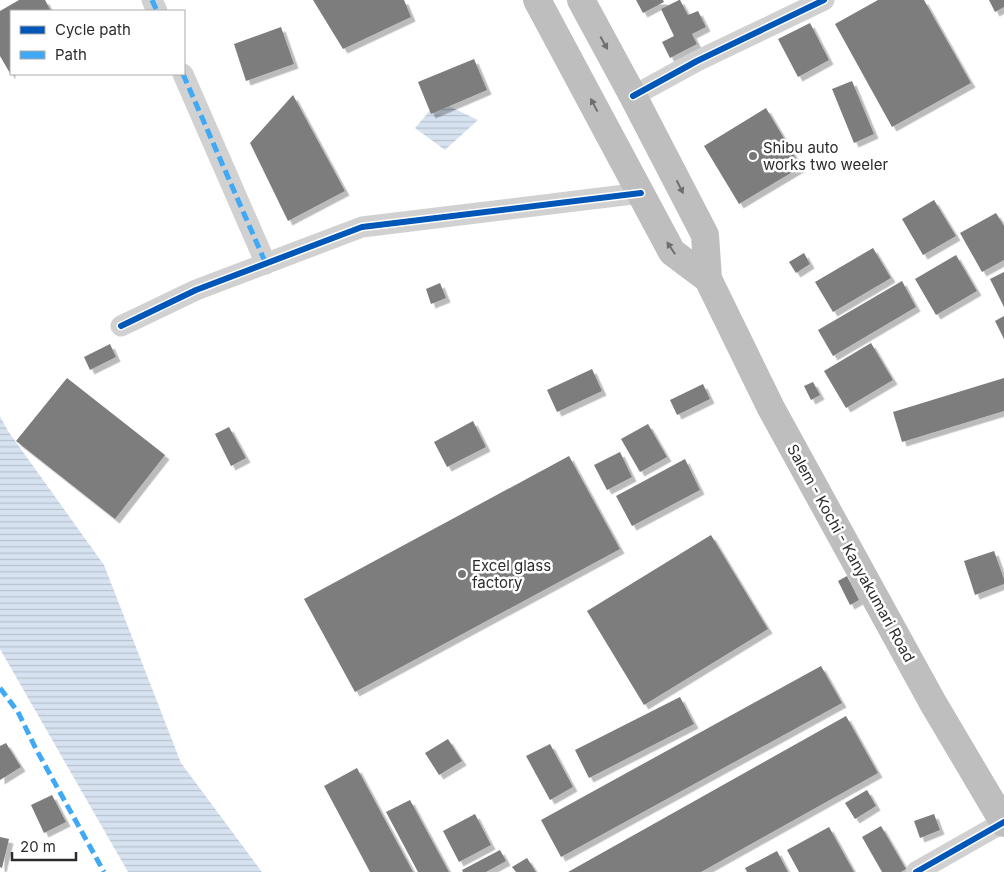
<svg xmlns="http://www.w3.org/2000/svg" width="1004" height="872" viewBox="0 0 1004 872" font-family="Inter,sans-serif">
  <style>
    .water { fill: url(#water-rules) }
    .building { fill: #7d7d7d; filter: url(#shadow) }
    .lines { fill: none; stroke-linecap: round; stroke-linejoin: round }
    .minor { stroke: #d1d1d1; stroke-width: 21 }
    .highway { stroke: #bebebe; stroke-width: 28 }
    .quiet { stroke: #3fa9f5; stroke-width: 5; stroke-dasharray: 10 5; stroke-linecap: butt }
    .cycleway-casing { stroke: #fff; stroke-width: 9 }
    .cycleway { stroke: #0057b8; stroke-width: 6 }
    .oneway { fill: #6e6e6e }
    .poi-dot { fill: #767676; stroke: #fff; stroke-width: 2 }
    .labels { text-anchor: middle; dominant-baseline: central; stroke-width: 5; stroke-linejoin: round; paint-order: stroke }
    .poi-label { font-size: 15px; fill: #2c2c2c; stroke: #fff; text-anchor: start }
    .street-label { font-size: 15px; fill: #2c2c2c; stroke: #fff }
  </style>
  <defs>
    <pattern id="water-rules" width="6" height="5" patternUnits="userSpaceOnUse" patternTransform="scale(1.25)"><rect width="6" height="5" fill="#d7e2f0"/><path d="M0 2.5h6" fill="none" stroke="#b9c2ce"/></pattern>
    <filter id="shadow"><feDropShadow dx="4.5" dy="4.5" stdDeviation="0" flood-color="#0004"/></filter>
  </defs>
  <rect width="100%" height="100%" fill="#fff"/>
  <g class="water">
    <path d="M 438,101 L 478,120 L 445,150 L 415,128 Z"/>
    <path d="M 0,416 L 8,431 L 104,565 L 181,763 L 262,872 L 128,872 L 0,649 Z"/>
  </g>
  <g class="building">
    <path d="M 19,0 L 45,0 L 51,11 L 11,11 L 11,75 L 0,56 L 0,11 Z"/>
    <path d="M 313,0 L 404,0 L 411,17 L 343,49 Z"/>
    <path d="M 636,0 L 663,0 L 664,2 L 643,13 Z"/>
    <path d="M 679,0 L 680,0 L 688,15 L 698,11 L 706,27 L 692,34 L 697,44 L 670,58 L 662,42 L 674,36 L 661,9 Z"/>
    <path d="M 878,0 L 924,0 L 971,83 L 892,127 L 835,24 Z"/>
    <path d="M 989,0 L 1004,0 L 1004,7 L 995,12 Z"/>
    <path d="M 810,23 L 829,60 L 798,77 L 778,39 Z"/>
    <path d="M 281,27 L 294,64 L 246,81 L 234,44 Z"/>
    <path d="M 474,59 L 487,90 L 431,114 L 418,82 Z"/>
    <path d="M 852,81 L 874,134 L 854,143 L 832,89 Z"/>
    <path d="M 293,95 L 345,191 L 288,221 L 250,143 Z"/>
    <path d="M 766,108 L 801,167 L 739,204 L 704,146 Z"/>
    <path d="M 934,200 L 956,236 L 923,255 L 902,219 Z"/>
    <path d="M 996,213 L 1004,226 L 1004,260 L 982,272 L 960,233 Z"/>
    <path d="M 873,248 L 891,278 L 833,312 L 815,282 Z"/>
    <path d="M 804,253 L 810,264 L 796,273 L 789,262 Z"/>
    <path d="M 956,255 L 977,291 L 936,315 L 915,279 Z"/>
    <path d="M 1004,272 L 1004,307 L 990,279 Z"/>
    <path d="M 902,281 L 916,307 L 833,356 L 818,330 Z"/>
    <path d="M 440,283 L 446,298 L 431,304 L 426,289 Z"/>
    <path d="M 1004,316 L 1004,339 L 995,321 Z"/>
    <path d="M 871,343 L 893,380 L 846,408 L 824,371 Z"/>
    <path d="M 110,344 L 116,357 L 90,370 L 84,357 Z"/>
    <path d="M 592,369 L 602,391 L 557,412 L 547,390 Z"/>
    <path d="M 67,378 L 165,455 L 115,519 L 16,441 Z"/>
    <path d="M 1004,378 L 1004,411 L 902,442 L 893,412 Z"/>
    <path d="M 813,382 L 820,395 L 811,400 L 804,386 Z"/>
    <path d="M 703,384 L 710,399 L 677,415 L 670,400 Z"/>
    <path d="M 473,421 L 486,447 L 447,467 L 434,442 Z"/>
    <path d="M 648,424 L 667,457 L 640,472 L 621,439 Z"/>
    <path d="M 229,427 L 246,458 L 231,466 L 215,434 Z"/>
    <path d="M 620,452 L 632,477 L 607,490 L 594,465 Z"/>
    <path d="M 569,456 L 620,549 L 355,692 L 304,599 Z"/>
    <path d="M 685,459 L 700,490 L 632,526 L 616,496 Z"/>
    <path d="M 711,535 L 768,629 L 644,705 L 587,611 Z"/>
    <path d="M 994,551 L 1004,579 L 1004,584 L 975,595 L 964,561 Z"/>
    <path d="M 847,576 L 859,600 L 850,605 L 838,581 Z"/>
    <path d="M 821,666 L 842,703 L 561,857 L 541,820 Z"/>
    <path d="M 680,697 L 694,724 L 589,778 L 575,750 Z"/>
    <path d="M 846,716 L 878,773 L 701,872 L 568,872 Z"/>
    <path d="M 448,739 L 462,761 L 439,775 L 425,753 Z"/>
    <path d="M 6,743 L 21,767 L 0,780 L 0,746 Z"/>
    <path d="M 550,744 L 573,787 L 550,800 L 526,756 Z"/>
    <path d="M 357,768 L 413,872 L 370,872 L 324,786 Z"/>
    <path d="M 867,790 L 876,806 L 855,819 L 845,803 Z"/>
    <path d="M 52,795 L 66,822 L 44,833 L 31,805 Z"/>
    <path d="M 410,800 L 449,872 L 418,872 L 386,812 Z"/>
    <path d="M 475,814 L 491,845 L 459,862 L 443,831 Z"/>
    <path d="M 934,814 L 940,830 L 920,838 L 914,821 Z"/>
    <path d="M 881,826 L 906,869 L 901,872 L 882,872 L 862,837 Z"/>
    <path d="M 829,827 L 854,872 L 799,872 L 787,850 Z"/>
    <path d="M 0,837 L 9,839 L 2,868 L 0,867 Z"/>
    <path d="M 500,850 L 506,861 L 486,872 L 463,872 L 462,870 Z"/>
    <path d="M 777,851 L 788,872 L 747,872 L 745,868 Z"/>
    <path d="M 527,858 L 536,872 L 516,872 L 512,867 Z"/>
  </g>
  <g class="lines">
    <g class="minor">
      <path d="M 152,0 L 157,11"/>
      <path d="M 183,74 L 266,264"/>
      <path d="M 633,96 L 697,61 L 824,0"/>
      <path d="M 121,326 L 196,290 L 362,227 L 641,193"/>
      <path d="M 916,872 L 1004,822"/>
    </g>
    <g class="highway">
      <path d="M 537,0 L 672,252 L 708,279"/>
      <path d="M 581,0 L 633,96 L 705,235 L 708,279 L 771,408 L 933,703 L 1004,823"/>
    </g>
    <g class="quiet">
      <path d="M 152,0 L 157,11"/>
      <path d="M 183,74 L 266,264"/>
      <path d="M 0,688 L 18,712 L 36,749 L 104,872"/>
    </g>
    <g class="cycleway-casing">
      <g id="cycleway">
        <path d="M 633,96 L 697,61 L 824,0"/>
        <path d="M 121,326 L 196,290 L 362,227 L 641,193"/>
        <path d="M 916,872 L 1004,822"/>
      </g>
    </g>
    <use href="#cycleway" class="cycleway"/>
  </g>
  <defs><path id="oneway-solid" d="M-6-.8H1V-3.2L6.5 0L1 3.2V.8H-6Z" transform="scale(1.25)"/></defs>
  <g class="oneway">
    <use href="#oneway-solid" transform="translate(604 43) rotate(61)"/>
    <use href="#oneway-solid" transform="translate(594 105) rotate(-118)"/>
    <use href="#oneway-solid" transform="translate(680 187) rotate(63)"/>
    <use href="#oneway-solid" transform="translate(671 248) rotate(-124)"/>
  </g>
  <g class="poi-dot">
    <circle cx="753" cy="156" r="5"/>
    <circle cx="462" cy="574" r="5"/>
  </g>
  <g class="labels">
    <g class="poi-label">
      <text x="763" y="147">Shibu auto<tspan x="763" dy="17">works two weeler</tspan></text>
      <text x="472" y="565">Excel glass<tspan x="472" dy="17">factory</tspan></text>
    </g>
    <g class="street-label">
      <text transform="translate(851 553) rotate(61)">Salem - Kochi - Kanyakumari Road</text>
    </g>
  </g>
  <rect x="10" y="10" width="175" height="65" fill="#ffffff" stroke="#ababab"/>
  <rect x="20" y="26" width="25" height="8" fill="#0057b8" stroke="#ababab"/>
  <text x="55" y="35" font-size="15" fill="#2c2c2c">Cycle path</text>
  <rect x="20" y="51" width="25" height="8" fill="#3fa9f5" stroke="#ababab"/>
  <text x="55" y="60" font-size="15" fill="#2c2c2c">Path</text>
  <path d="M12 852v8h64v-8" fill="none" stroke="#2c2c2c" stroke-width="2.5"/>
  <text x="20" y="852" font-size="15" fill="#2c2c2c" stroke="#ffffff" stroke-width="4" paint-order="stroke">20 m</text>
</svg>
